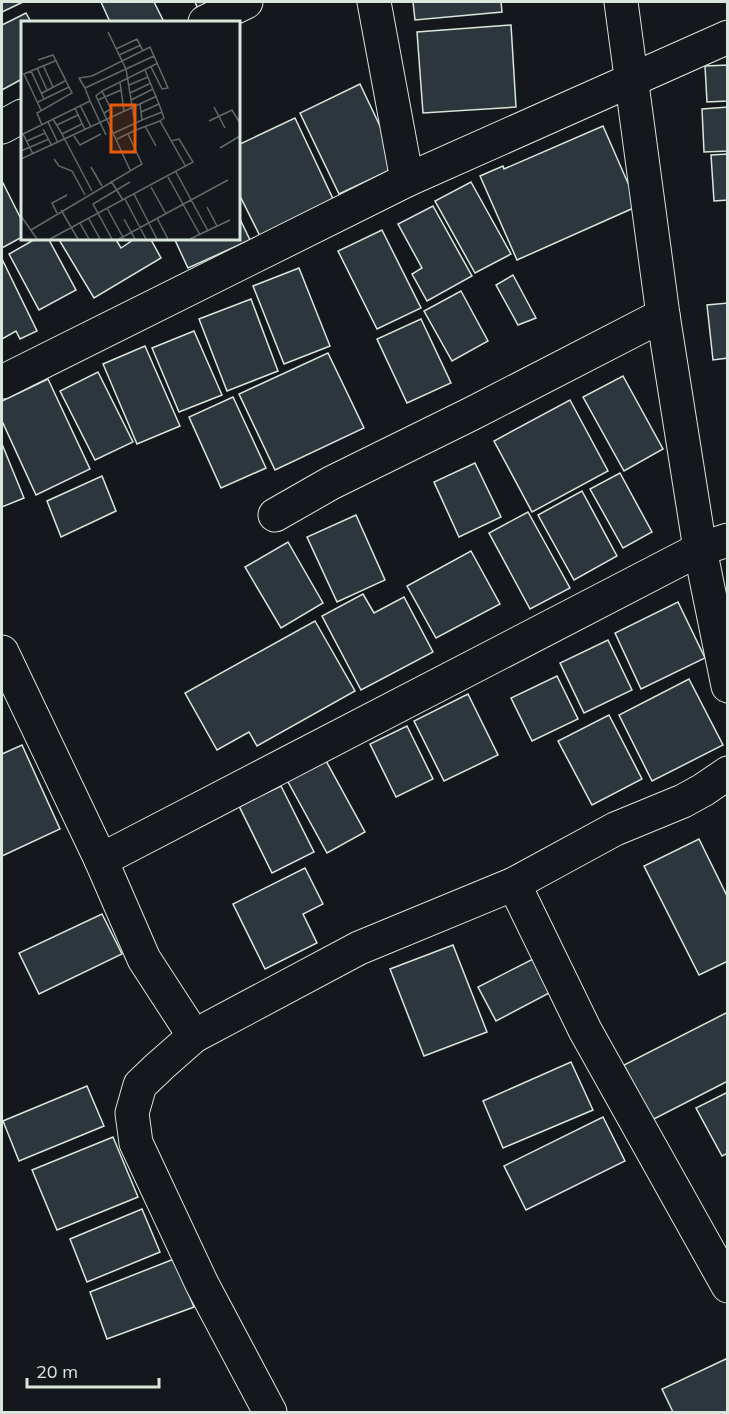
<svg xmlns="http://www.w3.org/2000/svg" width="729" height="1414" viewBox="0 0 729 1414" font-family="Mulish,sans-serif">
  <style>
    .building { fill: #2c363c; stroke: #d8e6dc; stroke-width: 1.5 }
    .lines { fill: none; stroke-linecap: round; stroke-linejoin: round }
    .minor-casing { stroke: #d8e6dc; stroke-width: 35 }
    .minor { stroke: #14181c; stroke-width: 33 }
    .inset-road { fill: none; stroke: #626a69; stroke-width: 1.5 }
    .view { fill: #e8590c; fill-opacity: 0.15; stroke: #e8590c; stroke-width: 3 }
    .inset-edge { fill: none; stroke: #d8e6dc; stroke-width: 3 }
  </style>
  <rect width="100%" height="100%" fill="#14181c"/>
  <g class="building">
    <path d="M 2,2 L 23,2 L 2,12 Z"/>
    <path d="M 101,2 L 154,2 L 164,22 L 110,22 Z"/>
    <path d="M 195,2 L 214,2 L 198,9 Z"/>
    <path d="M 413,2 L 501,2 L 502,12 L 415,20 Z"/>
    <path d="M 26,13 L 31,22 L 22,22 L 22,79 L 2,90 L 2,25 Z"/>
    <path d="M 511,25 L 516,107 L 423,113 L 417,32 Z"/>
    <path d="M 728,65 L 728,101 L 707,102 L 705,66 Z"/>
    <path d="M 360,84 L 399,166 L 339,194 L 300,113 Z"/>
    <path d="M 728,107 L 728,151 L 704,152 L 702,109 Z"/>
    <path d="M 295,118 L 334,201 L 260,236 L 238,192 L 238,145 Z"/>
    <path d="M 603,126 L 638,206 L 517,260 L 480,176 L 503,166 L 504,169 Z"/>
    <path d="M 728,154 L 728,200 L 714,201 L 711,155 Z"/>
    <path d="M 2,181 L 22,221 L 22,237 L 2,248 Z"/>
    <path d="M 471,182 L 511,254 L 475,273 L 435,201 Z"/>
    <path d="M 433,206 L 472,276 L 427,301 L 412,274 L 422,268 L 398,224 Z"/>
    <path d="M 238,215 L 250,240 L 188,268 L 174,238 L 238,238 Z"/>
    <path d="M 382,230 L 421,308 L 377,329 L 338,251 Z"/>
    <path d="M 37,238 L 48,238 L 76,290 L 39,310 L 9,254 Z"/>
    <path d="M 58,238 L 115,238 L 121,248 L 136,238 L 150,238 L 161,258 L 94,298 Z"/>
    <path d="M 2,259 L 37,331 L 20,339 L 16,331 L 2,339 Z"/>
    <path d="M 299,268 L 330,346 L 284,364 L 253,286 Z"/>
    <path d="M 513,275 L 536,318 L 518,325 L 496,285 Z"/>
    <path d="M 461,291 L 488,341 L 452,361 L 424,311 Z"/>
    <path d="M 251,299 L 278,371 L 227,391 L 199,319 Z"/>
    <path d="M 728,303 L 728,358 L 713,360 L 707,305 Z"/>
    <path d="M 421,319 L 451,383 L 407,403 L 377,339 Z"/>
    <path d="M 194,331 L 222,395 L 179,412 L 152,348 Z"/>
    <path d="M 145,346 L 180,426 L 137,444 L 103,364 Z"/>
    <path d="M 328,353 L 364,428 L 275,470 L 239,394 Z"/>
    <path d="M 98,372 L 133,442 L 95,460 L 60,391 Z"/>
    <path d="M 623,376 L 663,449 L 624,471 L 583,397 Z"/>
    <path d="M 48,379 L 90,469 L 36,495 L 2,421 L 2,401 Z"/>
    <path d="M 233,397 L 266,468 L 221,488 L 189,417 Z"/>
    <path d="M 570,400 L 608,471 L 532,512 L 494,441 Z"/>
    <path d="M 2,444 L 24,498 L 2,507 Z"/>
    <path d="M 475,463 L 501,517 L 459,537 L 434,482 Z"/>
    <path d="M 620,473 L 652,532 L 623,548 L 590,489 Z"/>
    <path d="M 102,476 L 116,511 L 61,537 L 47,501 Z"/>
    <path d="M 582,491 L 617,556 L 574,580 L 538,515 Z"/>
    <path d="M 528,512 L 570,588 L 530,609 L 489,533 Z"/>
    <path d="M 356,515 L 385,580 L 337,602 L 307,537 Z"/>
    <path d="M 288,542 L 323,603 L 281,628 L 245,567 Z"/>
    <path d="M 471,551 L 500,604 L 436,638 L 407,586 Z"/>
    <path d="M 363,594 L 374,613 L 404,597 L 433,652 L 361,690 L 322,616 Z"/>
    <path d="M 678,602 L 705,658 L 641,689 L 615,633 Z"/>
    <path d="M 315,621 L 355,691 L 257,746 L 249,732 L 217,750 L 185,693 Z"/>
    <path d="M 608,640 L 632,690 L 584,713 L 560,663 Z"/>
    <path d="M 557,676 L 578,719 L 532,741 L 511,698 Z"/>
    <path d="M 689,679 L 723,745 L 652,781 L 619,715 Z"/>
    <path d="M 468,694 L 498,755 L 444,781 L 414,721 Z"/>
    <path d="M 609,715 L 642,779 L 592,805 L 558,741 Z"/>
    <path d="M 407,726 L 433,779 L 396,797 L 370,744 Z"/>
    <path d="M 22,745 L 60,829 L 2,856 L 2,754 Z"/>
    <path d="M 325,759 L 365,832 L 327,853 L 287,780 Z"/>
    <path d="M 281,786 L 314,852 L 272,873 L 239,806 Z"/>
    <path d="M 699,839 L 728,898 L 728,961 L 699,975 L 644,866 Z"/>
    <path d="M 305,868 L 323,904 L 303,914 L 317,943 L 265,969 L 233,904 Z"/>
    <path d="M 102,914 L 122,954 L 39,994 L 19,953 Z"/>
    <path d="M 453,945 L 487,1032 L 424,1056 L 390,969 Z"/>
    <path d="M 537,957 L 553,991 L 496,1021 L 478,987 Z"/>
    <path d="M 728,1012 L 728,1081 L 652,1120 L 624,1065 Z"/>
    <path d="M 571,1062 L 593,1110 L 503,1148 L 483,1101 Z"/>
    <path d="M 87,1086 L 104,1126 L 19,1161 L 3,1121 Z"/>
    <path d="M 728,1092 L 728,1153 L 722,1156 L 696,1108 Z"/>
    <path d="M 603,1117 L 625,1161 L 526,1210 L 504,1166 Z"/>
    <path d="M 113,1137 L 138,1197 L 57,1230 L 32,1170 Z"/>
    <path d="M 142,1209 L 160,1252 L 87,1282 L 70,1239 Z"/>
    <path d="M 174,1259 L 194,1307 L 107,1339 L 90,1292 Z"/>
    <path d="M 728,1358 L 728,1412 L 673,1412 L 662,1389 Z"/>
  </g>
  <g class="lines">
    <g class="minor-casing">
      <g id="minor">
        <path d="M 374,2 L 407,180"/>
        <path d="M 621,2 L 663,315 L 700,549 L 728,686"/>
        <path d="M 205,22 L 246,2"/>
        <path d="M 2,127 L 22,116"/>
        <path d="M 2,382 L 407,180 L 728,37"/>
        <path d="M 275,515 L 331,483 L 473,413 L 663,315"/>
        <path d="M 2,652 L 101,860 L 144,959 L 194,1036"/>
        <path d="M 101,860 L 700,549 L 728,540"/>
        <path d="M 514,884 L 585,1030 L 728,1286"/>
        <path d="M 270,1412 L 202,1284 L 136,1143 L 132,1113 L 140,1085 L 160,1066 L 194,1036 L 359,948 L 514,884 L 615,829 L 683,801 L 703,790 L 728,773"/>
      </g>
    </g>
    <use href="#minor" class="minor"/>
  </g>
  <g transform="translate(21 21)">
    <rect width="219" height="219" fill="#14181c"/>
    <path class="inset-road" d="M 87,11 L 105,48 L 115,109 L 139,100 L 165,146M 95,28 L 116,18 L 122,30M 98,34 L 120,24M 17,39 L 32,34 L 51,72 L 16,92 L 21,104M 22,44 L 32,66M 16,47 L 26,69M 10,50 L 23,78 L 17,81M 99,61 L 103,90M 108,64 L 127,56M 64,67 L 58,57 L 71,55 L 129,26 L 147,67 L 141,68 L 130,46M 81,70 L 75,75 L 109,149M 21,72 L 44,60M 109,72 L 130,62M 23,78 L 48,66M 77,79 L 100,69M 110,79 L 132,68M 69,80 L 64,67 L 133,35M 119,83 L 121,99 L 141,91M 138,83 L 143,97 L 139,100M 59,84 L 70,106M 193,86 L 204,107M 54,87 L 64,109M 20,89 L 3,53 L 34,40M 120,91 L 138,83 L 124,49M 83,92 L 90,88 L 81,70 L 137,42M 32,98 L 41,113 L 61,103M 188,100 L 211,89 L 219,102M 27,101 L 37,122M 36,104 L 57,94M 124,105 L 135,125M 22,108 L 31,125M 93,112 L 121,99M 2,113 L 12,133M 41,113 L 71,170M 0,114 L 69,80 L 85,114M 53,115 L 59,124 L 80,113M 96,118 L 115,109M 6,120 L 24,112M 199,127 L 219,115M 0,130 L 28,118M 0,138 L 136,75M 33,138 L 38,145 L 51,150 L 64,174M 70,146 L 81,165M 155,151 L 187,210M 147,156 L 179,214M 90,160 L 102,179M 130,166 L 145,193M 113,173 L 136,218M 104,178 L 125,218M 186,186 L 196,205M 86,187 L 103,218M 40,189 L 57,218M 36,192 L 31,182 L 46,174M 0,195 L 16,218M 136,197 L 147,218M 68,198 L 79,218M 103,198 L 114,218M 59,202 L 68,218M 10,209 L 121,143 L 107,113M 29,218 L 172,141 L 158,118 L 150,120M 91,218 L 72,183 L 109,161M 98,218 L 207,159M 169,218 L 209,199"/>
    <path class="view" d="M 90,84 L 114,84 L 114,131 L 90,131 Z"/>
    <rect width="219" height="219" class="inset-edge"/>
  </g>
  <rect width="729" height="1414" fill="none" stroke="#d8e6dc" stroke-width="6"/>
  <path d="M27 1378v9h132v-9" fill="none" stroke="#d8e6dc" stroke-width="3"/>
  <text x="36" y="1378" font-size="18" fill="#d8e6dc" stroke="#14181c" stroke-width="4.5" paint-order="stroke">20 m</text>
</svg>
